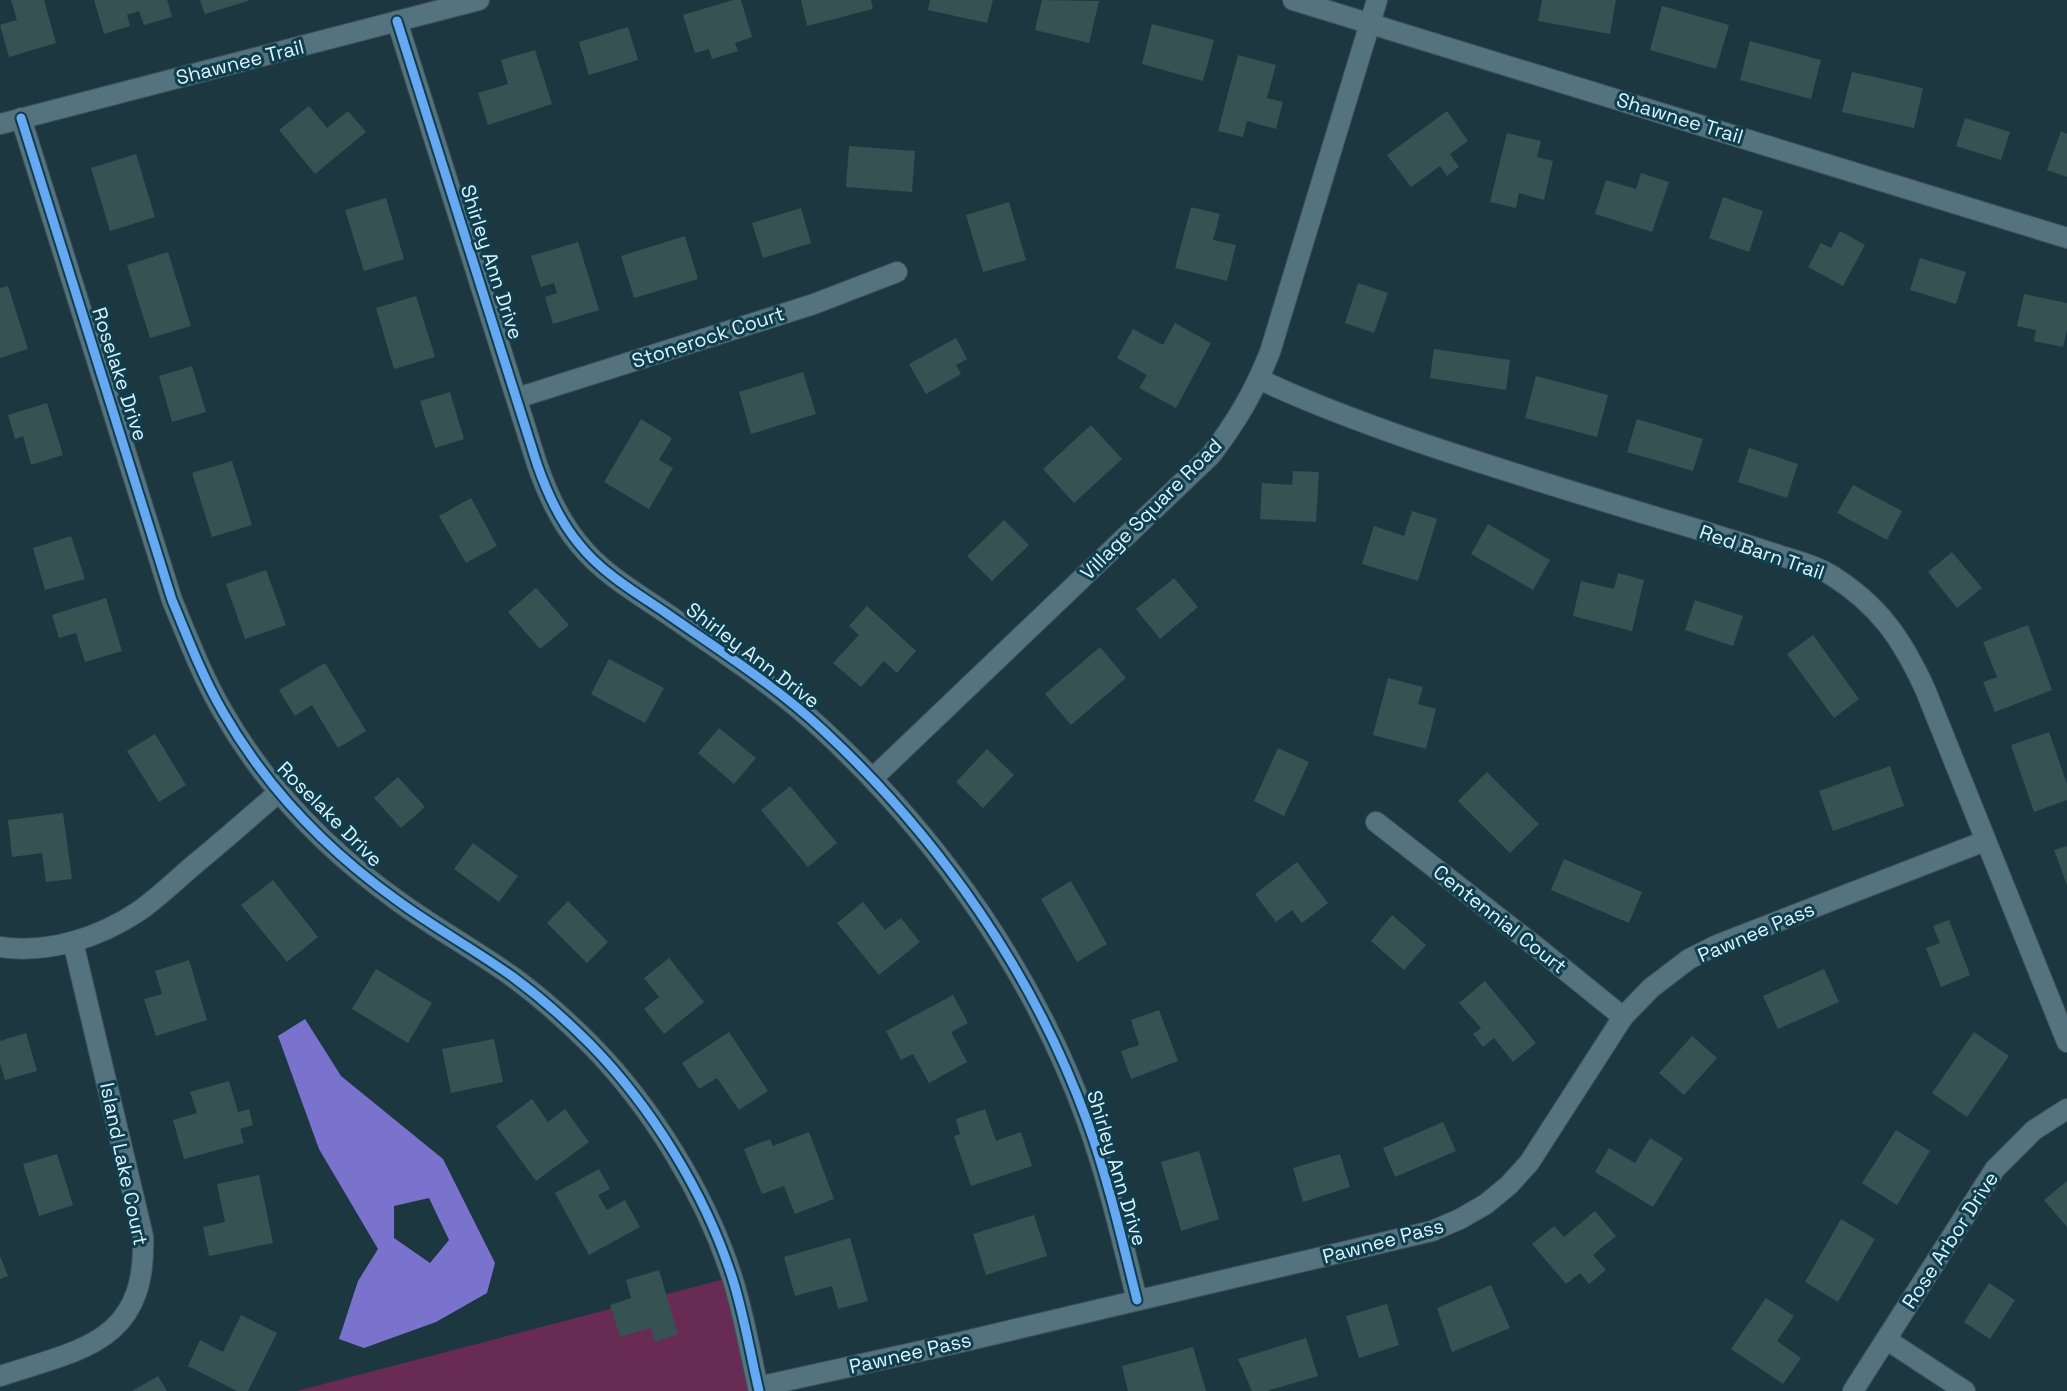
<svg xmlns="http://www.w3.org/2000/svg" width="2067" height="1391" viewBox="0 0 2067 1391" font-family="'Space Grotesk',sans-serif">
  <style>
    .green { fill: #672b54 }
    .water { fill: #7973ce; fill-rule: evenodd }
    .building { fill: #375252 }
    .lines { fill: none; stroke-linecap: round; stroke-linejoin: round }
    .street-casing { stroke: #3f5158; stroke-width: 22 }
    .street { stroke: #55737e; stroke-width: 20 }
    .cycleway-casing { stroke: #0f3e4e; stroke-width: 13 }
    .cycleway { stroke: #66a8f1; stroke-width: 9 }
    .labels { text-anchor: middle; dominant-baseline: central; stroke-width: 6; stroke-linejoin: round; paint-order: stroke }
    .street-label { font-size: 20px; fill: #dcf3fd; stroke: #0f3e4e }
  </style>
  <rect width="100%" height="100%" fill="#1d3740"/>
  <path class="green" d="M 732,1277 L 759,1391 L 297,1391 Z"/>
  <path class="water" d="M 305,1019 L 341,1076 L 443,1159 L 495,1263 L 487,1293 L 436,1322 L 364,1348 L 339,1339 L 358,1281 L 378,1249 L 319,1149 L 278,1036 ZM 429,1198 L 449,1240 L 430,1263 L 394,1238 L 394,1206 Z"/>
  <g class="building">
    <path d="M 11,0 L 44,0 L 56,43 L 9,57 L 0,25 L 17,20 Z"/>
    <path d="M 94,0 L 167,0 L 172,17 L 144,25 L 139,11 L 127,15 L 130,26 L 104,34 Z"/>
    <path d="M 200,0 L 248,0 L 248,1 L 205,14 Z"/>
    <path d="M 733,0 L 741,0 L 752,37 L 735,43 L 738,51 L 712,59 L 709,49 L 695,53 L 683,15 Z"/>
    <path d="M 801,0 L 871,0 L 873,9 L 807,26 Z"/>
    <path d="M 930,0 L 993,0 L 987,23 L 928,10 Z"/>
    <path d="M 1042,0 L 1099,1 L 1089,43 L 1035,30 Z"/>
    <path d="M 1542,0 L 1616,0 L 1610,34 L 1538,21 Z"/>
    <path d="M 1662,6 L 1729,25 L 1716,69 L 1650,50 Z"/>
    <path d="M 1152,24 L 1214,40 L 1203,81 L 1142,64 Z"/>
    <path d="M 628,27 L 638,60 L 589,75 L 579,42 Z"/>
    <path d="M 1750,41 L 1821,60 L 1811,99 L 1740,80 Z"/>
    <path d="M 535,50 L 552,104 L 488,125 L 478,93 L 508,84 L 501,60 Z"/>
    <path d="M 1238,55 L 1276,65 L 1267,98 L 1283,102 L 1276,129 L 1247,121 L 1243,137 L 1218,131 Z"/>
    <path d="M 1852,72 L 1923,88 L 1914,128 L 1842,112 Z"/>
    <path d="M 309,106 L 327,128 L 348,111 L 366,132 L 315,174 L 279,130 Z"/>
    <path d="M 1447,111 L 1468,141 L 1450,154 L 1459,167 L 1447,176 L 1440,166 L 1411,187 L 1387,155 Z"/>
    <path d="M 1965,118 L 2010,132 L 2001,160 L 1956,146 Z"/>
    <path d="M 2061,131 L 2067,134 L 2067,177 L 2047,170 Z"/>
    <path d="M 1507,133 L 1541,141 L 1537,157 L 1553,161 L 1544,200 L 1519,193 L 1516,208 L 1490,202 Z"/>
    <path d="M 849,146 L 915,151 L 912,192 L 846,187 Z"/>
    <path d="M 136,154 L 155,217 L 110,231 L 91,168 Z"/>
    <path d="M 1641,173 L 1669,182 L 1652,232 L 1595,214 L 1606,180 L 1636,189 Z"/>
    <path d="M 1723,197 L 1763,211 L 1749,252 L 1709,238 Z"/>
    <path d="M 386,198 L 404,259 L 364,271 L 345,210 Z"/>
    <path d="M 1009,202 L 1026,260 L 983,272 L 966,215 Z"/>
    <path d="M 1191,207 L 1220,214 L 1213,240 L 1236,245 L 1227,281 L 1175,268 Z"/>
    <path d="M 801,208 L 811,243 L 763,258 L 752,223 Z"/>
    <path d="M 1840,231 L 1865,245 L 1843,286 L 1808,267 L 1821,243 L 1831,248 Z"/>
    <path d="M 685,236 L 698,279 L 634,298 L 621,256 Z"/>
    <path d="M 578,242 L 599,310 L 553,324 L 545,297 L 557,293 L 554,283 L 541,287 L 531,256 Z"/>
    <path d="M 168,252 L 191,326 L 150,338 L 127,265 Z"/>
    <path d="M 1920,258 L 1966,272 L 1956,304 L 1910,290 Z"/>
    <path d="M 1358,283 L 1388,293 L 1374,333 L 1345,323 Z"/>
    <path d="M 8,286 L 28,349 L 0,358 L 0,288 Z"/>
    <path d="M 2024,294 L 2067,303 L 2067,330 L 2063,347 L 2034,341 L 2036,330 L 2017,326 Z"/>
    <path d="M 416,296 L 435,357 L 394,369 L 376,308 Z"/>
    <path d="M 1175,323 L 1211,343 L 1176,408 L 1139,388 L 1147,375 L 1117,358 L 1133,329 L 1163,345 Z"/>
    <path d="M 956,338 L 967,359 L 956,365 L 961,374 L 926,394 L 909,364 Z"/>
    <path d="M 1434,349 L 1510,360 L 1506,390 L 1430,378 Z"/>
    <path d="M 192,366 L 206,412 L 172,422 L 159,376 Z"/>
    <path d="M 803,372 L 816,414 L 751,434 L 739,392 Z"/>
    <path d="M 1536,376 L 1608,395 L 1597,437 L 1525,418 Z"/>
    <path d="M 450,392 L 464,439 L 435,448 L 420,401 Z"/>
    <path d="M 47,403 L 63,455 L 31,465 L 23,436 L 15,439 L 8,415 Z"/>
    <path d="M 641,419 L 672,438 L 659,460 L 673,468 L 649,509 L 604,482 Z"/>
    <path d="M 1637,419 L 1703,439 L 1693,471 L 1627,452 Z"/>
    <path d="M 1091,425 L 1122,459 L 1074,503 L 1043,469 Z"/>
    <path d="M 1749,448 L 1798,464 L 1787,498 L 1738,482 Z"/>
    <path d="M 232,461 L 252,525 L 212,537 L 192,473 Z"/>
    <path d="M 1293,471 L 1319,472 L 1316,522 L 1260,519 L 1262,483 L 1292,485 Z"/>
    <path d="M 1853,485 L 1902,511 L 1887,540 L 1837,513 Z"/>
    <path d="M 471,498 L 497,546 L 466,563 L 439,516 Z"/>
    <path d="M 1412,511 L 1437,519 L 1418,581 L 1362,564 L 1374,526 L 1404,536 Z"/>
    <path d="M 1004,520 L 1029,545 L 992,581 L 967,556 Z"/>
    <path d="M 1488,524 L 1550,560 L 1533,590 L 1471,554 Z"/>
    <path d="M 71,536 L 85,579 L 45,590 L 33,548 Z"/>
    <path d="M 1952,552 L 1982,588 L 1957,608 L 1928,572 Z"/>
    <path d="M 266,570 L 286,625 L 245,639 L 226,584 Z"/>
    <path d="M 1618,573 L 1644,580 L 1632,631 L 1573,616 L 1581,581 L 1614,589 Z"/>
    <path d="M 1174,578 L 1198,607 L 1160,639 L 1136,609 Z"/>
    <path d="M 536,588 L 569,625 L 540,649 L 508,612 Z"/>
    <path d="M 106,598 L 122,651 L 85,662 L 76,633 L 59,638 L 52,615 Z"/>
    <path d="M 1695,600 L 1743,616 L 1733,646 L 1685,630 Z"/>
    <path d="M 867,606 L 916,651 L 897,673 L 884,661 L 861,687 L 833,663 L 859,635 L 849,626 Z"/>
    <path d="M 2028,625 L 2052,690 L 1995,712 L 1983,682 L 1997,677 L 1983,642 Z"/>
    <path d="M 1813,635 L 1859,699 L 1834,718 L 1787,654 Z"/>
    <path d="M 1100,647 L 1126,678 L 1071,725 L 1045,694 Z"/>
    <path d="M 609,659 L 664,688 L 645,723 L 591,694 Z"/>
    <path d="M 325,663 L 366,731 L 338,748 L 312,705 L 295,716 L 279,690 Z"/>
    <path d="M 1388,678 L 1423,687 L 1418,704 L 1436,709 L 1426,749 L 1373,735 Z"/>
    <path d="M 719,728 L 756,758 L 734,784 L 698,753 Z"/>
    <path d="M 2049,732 L 2067,784 L 2067,800 L 2034,812 L 2011,745 Z"/>
    <path d="M 155,734 L 186,785 L 159,802 L 127,751 Z"/>
    <path d="M 1278,748 L 1309,762 L 1284,816 L 1254,801 Z"/>
    <path d="M 987,749 L 1014,775 L 983,808 L 956,782 Z"/>
    <path d="M 1890,766 L 1904,806 L 1833,831 L 1819,791 Z"/>
    <path d="M 1487,772 L 1539,824 L 1510,853 L 1458,801 Z"/>
    <path d="M 398,777 L 425,807 L 401,828 L 374,798 Z"/>
    <path d="M 790,786 L 837,843 L 808,867 L 761,810 Z"/>
    <path d="M 63,813 L 72,879 L 46,882 L 42,853 L 12,857 L 8,820 Z"/>
    <path d="M 473,843 L 518,876 L 499,902 L 454,869 Z"/>
    <path d="M 2067,846 L 2067,885 L 2054,850 Z"/>
    <path d="M 1564,859 L 1642,892 L 1629,923 L 1551,890 Z"/>
    <path d="M 1297,862 L 1328,903 L 1302,923 L 1292,910 L 1276,922 L 1255,894 Z"/>
    <path d="M 273,880 L 318,937 L 287,962 L 241,905 Z"/>
    <path d="M 1071,881 L 1107,944 L 1077,962 L 1041,899 Z"/>
    <path d="M 568,901 L 608,942 L 587,963 L 547,923 Z"/>
    <path d="M 863,902 L 885,930 L 901,918 L 920,942 L 879,975 L 837,923 Z"/>
    <path d="M 1392,915 L 1426,945 L 1404,970 L 1371,941 Z"/>
    <path d="M 1949,920 L 1970,975 L 1941,987 L 1926,948 L 1940,943 L 1933,926 Z"/>
    <path d="M 669,958 L 704,1002 L 664,1034 L 644,1009 L 659,997 L 644,978 Z"/>
    <path d="M 189,960 L 207,1020 L 156,1036 L 144,999 L 162,994 L 155,971 Z"/>
    <path d="M 376,969 L 432,1003 L 408,1043 L 352,1009 Z"/>
    <path d="M 1824,969 L 1839,1002 L 1778,1029 L 1763,996 Z"/>
    <path d="M 1485,981 L 1536,1043 L 1513,1062 L 1494,1038 L 1483,1047 L 1473,1034 L 1481,1028 L 1459,1003 Z"/>
    <path d="M 953,995 L 968,1023 L 951,1032 L 967,1062 L 929,1083 L 913,1054 L 901,1060 L 886,1031 Z"/>
    <path d="M 1159,1010 L 1178,1061 L 1131,1079 L 1121,1051 L 1139,1045 L 1131,1020 Z"/>
    <path d="M 729,1032 L 768,1091 L 739,1110 L 717,1078 L 699,1089 L 682,1063 Z"/>
    <path d="M 1974,1032 L 2009,1056 L 1967,1117 L 1932,1093 Z"/>
    <path d="M 26,1033 L 37,1071 L 5,1080 L 0,1063 L 0,1041 Z"/>
    <path d="M 1692,1036 L 1717,1058 L 1684,1095 L 1659,1073 Z"/>
    <path d="M 494,1039 L 503,1082 L 451,1093 L 442,1049 Z"/>
    <path d="M 229,1081 L 238,1112 L 249,1109 L 253,1125 L 240,1129 L 244,1143 L 184,1159 L 173,1120 L 197,1113 L 190,1092 Z"/>
    <path d="M 532,1099 L 548,1122 L 565,1109 L 589,1142 L 536,1181 L 496,1126 Z"/>
    <path d="M 985,1109 L 996,1141 L 1021,1132 L 1032,1166 L 971,1186 L 954,1136 L 960,1134 L 956,1119 Z"/>
    <path d="M 1443,1122 L 1456,1151 L 1395,1177 L 1383,1148 Z"/>
    <path d="M 1896,1130 L 1930,1151 L 1897,1205 L 1862,1183 Z"/>
    <path d="M 809,1132 L 834,1199 L 795,1214 L 784,1186 L 762,1194 L 744,1149 L 770,1139 L 773,1146 Z"/>
    <path d="M 1650,1138 L 1683,1158 L 1653,1207 L 1595,1172 L 1609,1148 L 1635,1163 Z"/>
    <path d="M 1199,1151 L 1219,1219 L 1181,1231 L 1161,1162 Z"/>
    <path d="M 57,1154 L 73,1205 L 39,1216 L 23,1164 Z"/>
    <path d="M 1340,1154 L 1350,1187 L 1303,1202 L 1293,1168 Z"/>
    <path d="M 599,1169 L 610,1189 L 598,1195 L 607,1210 L 625,1200 L 640,1227 L 589,1255 L 555,1193 Z"/>
    <path d="M 259,1175 L 273,1243 L 209,1256 L 203,1227 L 225,1222 L 217,1184 Z"/>
    <path d="M 2067,1181 L 2067,1227 L 2044,1200 Z"/>
    <path d="M 1595,1211 L 1616,1236 L 1593,1255 L 1606,1270 L 1589,1284 L 1580,1273 L 1566,1284 L 1532,1244 L 1554,1226 L 1564,1237 Z"/>
    <path d="M 1034,1215 L 1047,1256 L 986,1275 L 973,1234 Z"/>
    <path d="M 1841,1219 L 1875,1239 L 1838,1302 L 1805,1282 Z"/>
    <path d="M 850,1238 L 868,1301 L 838,1309 L 832,1286 L 795,1296 L 784,1257 Z"/>
    <path d="M 0,1256 L 8,1276 L 0,1279 Z"/>
    <path d="M 659,1270 L 678,1334 L 655,1342 L 651,1328 L 620,1337 L 610,1305 L 631,1298 L 626,1280 Z"/>
    <path d="M 1989,1283 L 2015,1300 L 1990,1339 L 1964,1322 Z"/>
    <path d="M 1491,1285 L 1510,1328 L 1452,1352 L 1437,1308 Z"/>
    <path d="M 1766,1298 L 1794,1316 L 1777,1341 L 1801,1358 L 1783,1384 L 1731,1349 Z"/>
    <path d="M 1387,1304 L 1399,1345 L 1359,1358 L 1346,1316 Z"/>
    <path d="M 241,1315 L 277,1333 L 248,1391 L 237,1391 L 188,1366 L 200,1340 L 223,1352 Z"/>
    <path d="M 1306,1338 L 1318,1376 L 1267,1391 L 1252,1391 L 1238,1359 Z"/>
    <path d="M 1193,1347 L 1206,1391 L 1128,1391 L 1122,1366 Z"/>
    <path d="M 158,1376 L 167,1391 L 132,1391 Z"/>
  </g>
  <g class="lines">
    <g class="street-casing">
      <g id="street">
        <path d="M 1293,0 L 2067,238"/>
        <path d="M 397,21 L 537,464 C 547,493 559,520 579,544 C 602,573 635,592 666,613 C 719,650 776,686 824,731 C 939,838 1033,972 1087,1121 C 1108,1179 1122,1240 1137,1300"/>
        <path d="M 21,118 L 172,600 C 188,638 202,676 223,712 C 266,787 328,851 398,901 C 435,928 475,950 513,977 C 540,997 566,1020 590,1044 C 651,1106 705,1193 732,1277 C 744,1314 750,1353 759,1391"/>
        <path d="M 0,124 L 479,0"/>
        <path d="M 1259,379 C 1315,406 1374,427 1433,447 C 1508,472 1583,495 1659,518 C 1700,530 1740,542 1781,556 C 1798,561 1816,566 1831,575 C 1879,605 1902,639 1925,689 L 2067,1042"/>
        <path d="M 517,398 L 814,304 L 897,272"/>
        <path d="M 873,778 L 1211,455 C 1237,421 1254,392 1270,352 L 1377,0"/>
        <path d="M 1376,822 L 1539,949 L 1623,1017"/>
        <path d="M 0,947 C 48,954 99,938 139,911 C 159,897 176,880 195,864 C 223,841 250,817 278,793"/>
        <path d="M 1887,1340 L 1965,1391"/>
        <path d="M 0,1376 C 83,1349 147,1342 143,1236 L 73,942"/>
        <path d="M 758,1387 L 957,1343 L 1432,1231 L 1460,1219 L 1486,1204 L 1509,1185 L 1529,1163 L 1623,1017 L 1651,988 L 1689,959 L 1717,945 L 1985,841"/>
        <path d="M 1853,1391 L 1995,1169 L 2034,1130 L 2067,1109"/>
      </g>
    </g>
    <use href="#street" class="street"/>
    <g class="cycleway-casing">
      <g id="cycleway">
        <path d="M 397,21 L 537,464 C 547,493 559,520 579,544 C 602,573 635,592 666,613 C 719,650 776,686 824,731 C 939,838 1033,972 1087,1121 C 1108,1179 1122,1240 1137,1300"/>
        <path d="M 21,118 L 172,600 C 188,638 202,676 223,712 C 266,787 328,851 398,901 C 435,928 475,950 513,977 C 540,997 566,1020 590,1044 C 651,1106 705,1193 732,1277 C 744,1314 750,1353 759,1391"/>
      </g>
    </g>
    <use href="#cycleway" class="cycleway"/>
  </g>
  <g class="labels">
    <g class="street-label">
      <text transform="translate(240 62) rotate(-14)">Shawnee Trail</text>
      <text transform="translate(1680 118) rotate(17)">Shawnee Trail</text>
      <text transform="translate(492 262) rotate(72)">Shirley Ann Drive</text>
      <text transform="translate(708 337) rotate(-18)">Stonerock Court</text>
      <text transform="translate(120 374) rotate(72)">Roselake Drive</text>
      <text transform="translate(1151 509) rotate(-45)">Village Square Road</text>
      <text transform="translate(1762 552) rotate(19)">Red Barn Trail</text>
      <text transform="translate(753 655) rotate(37)">Shirley Ann Drive</text>
      <text transform="translate(330 814) rotate(45)">Roselake Drive</text>
      <text transform="translate(1500 919) rotate(38)">Centennial Court</text>
      <text transform="translate(1756 932) rotate(-23)">Pawnee Pass</text>
      <text transform="translate(124 1164) rotate(78)">Island Lake Court</text>
      <text transform="translate(1117 1168) rotate(73)">Shirley Ann Drive</text>
      <text transform="translate(1950 1240) rotate(-57)">Rose Arbor Drive</text>
      <text transform="translate(1383 1241) rotate(-15)">Pawnee Pass</text>
      <text transform="translate(910 1353) rotate(-13)">Pawnee Pass</text>
    </g>
  </g>
</svg>
